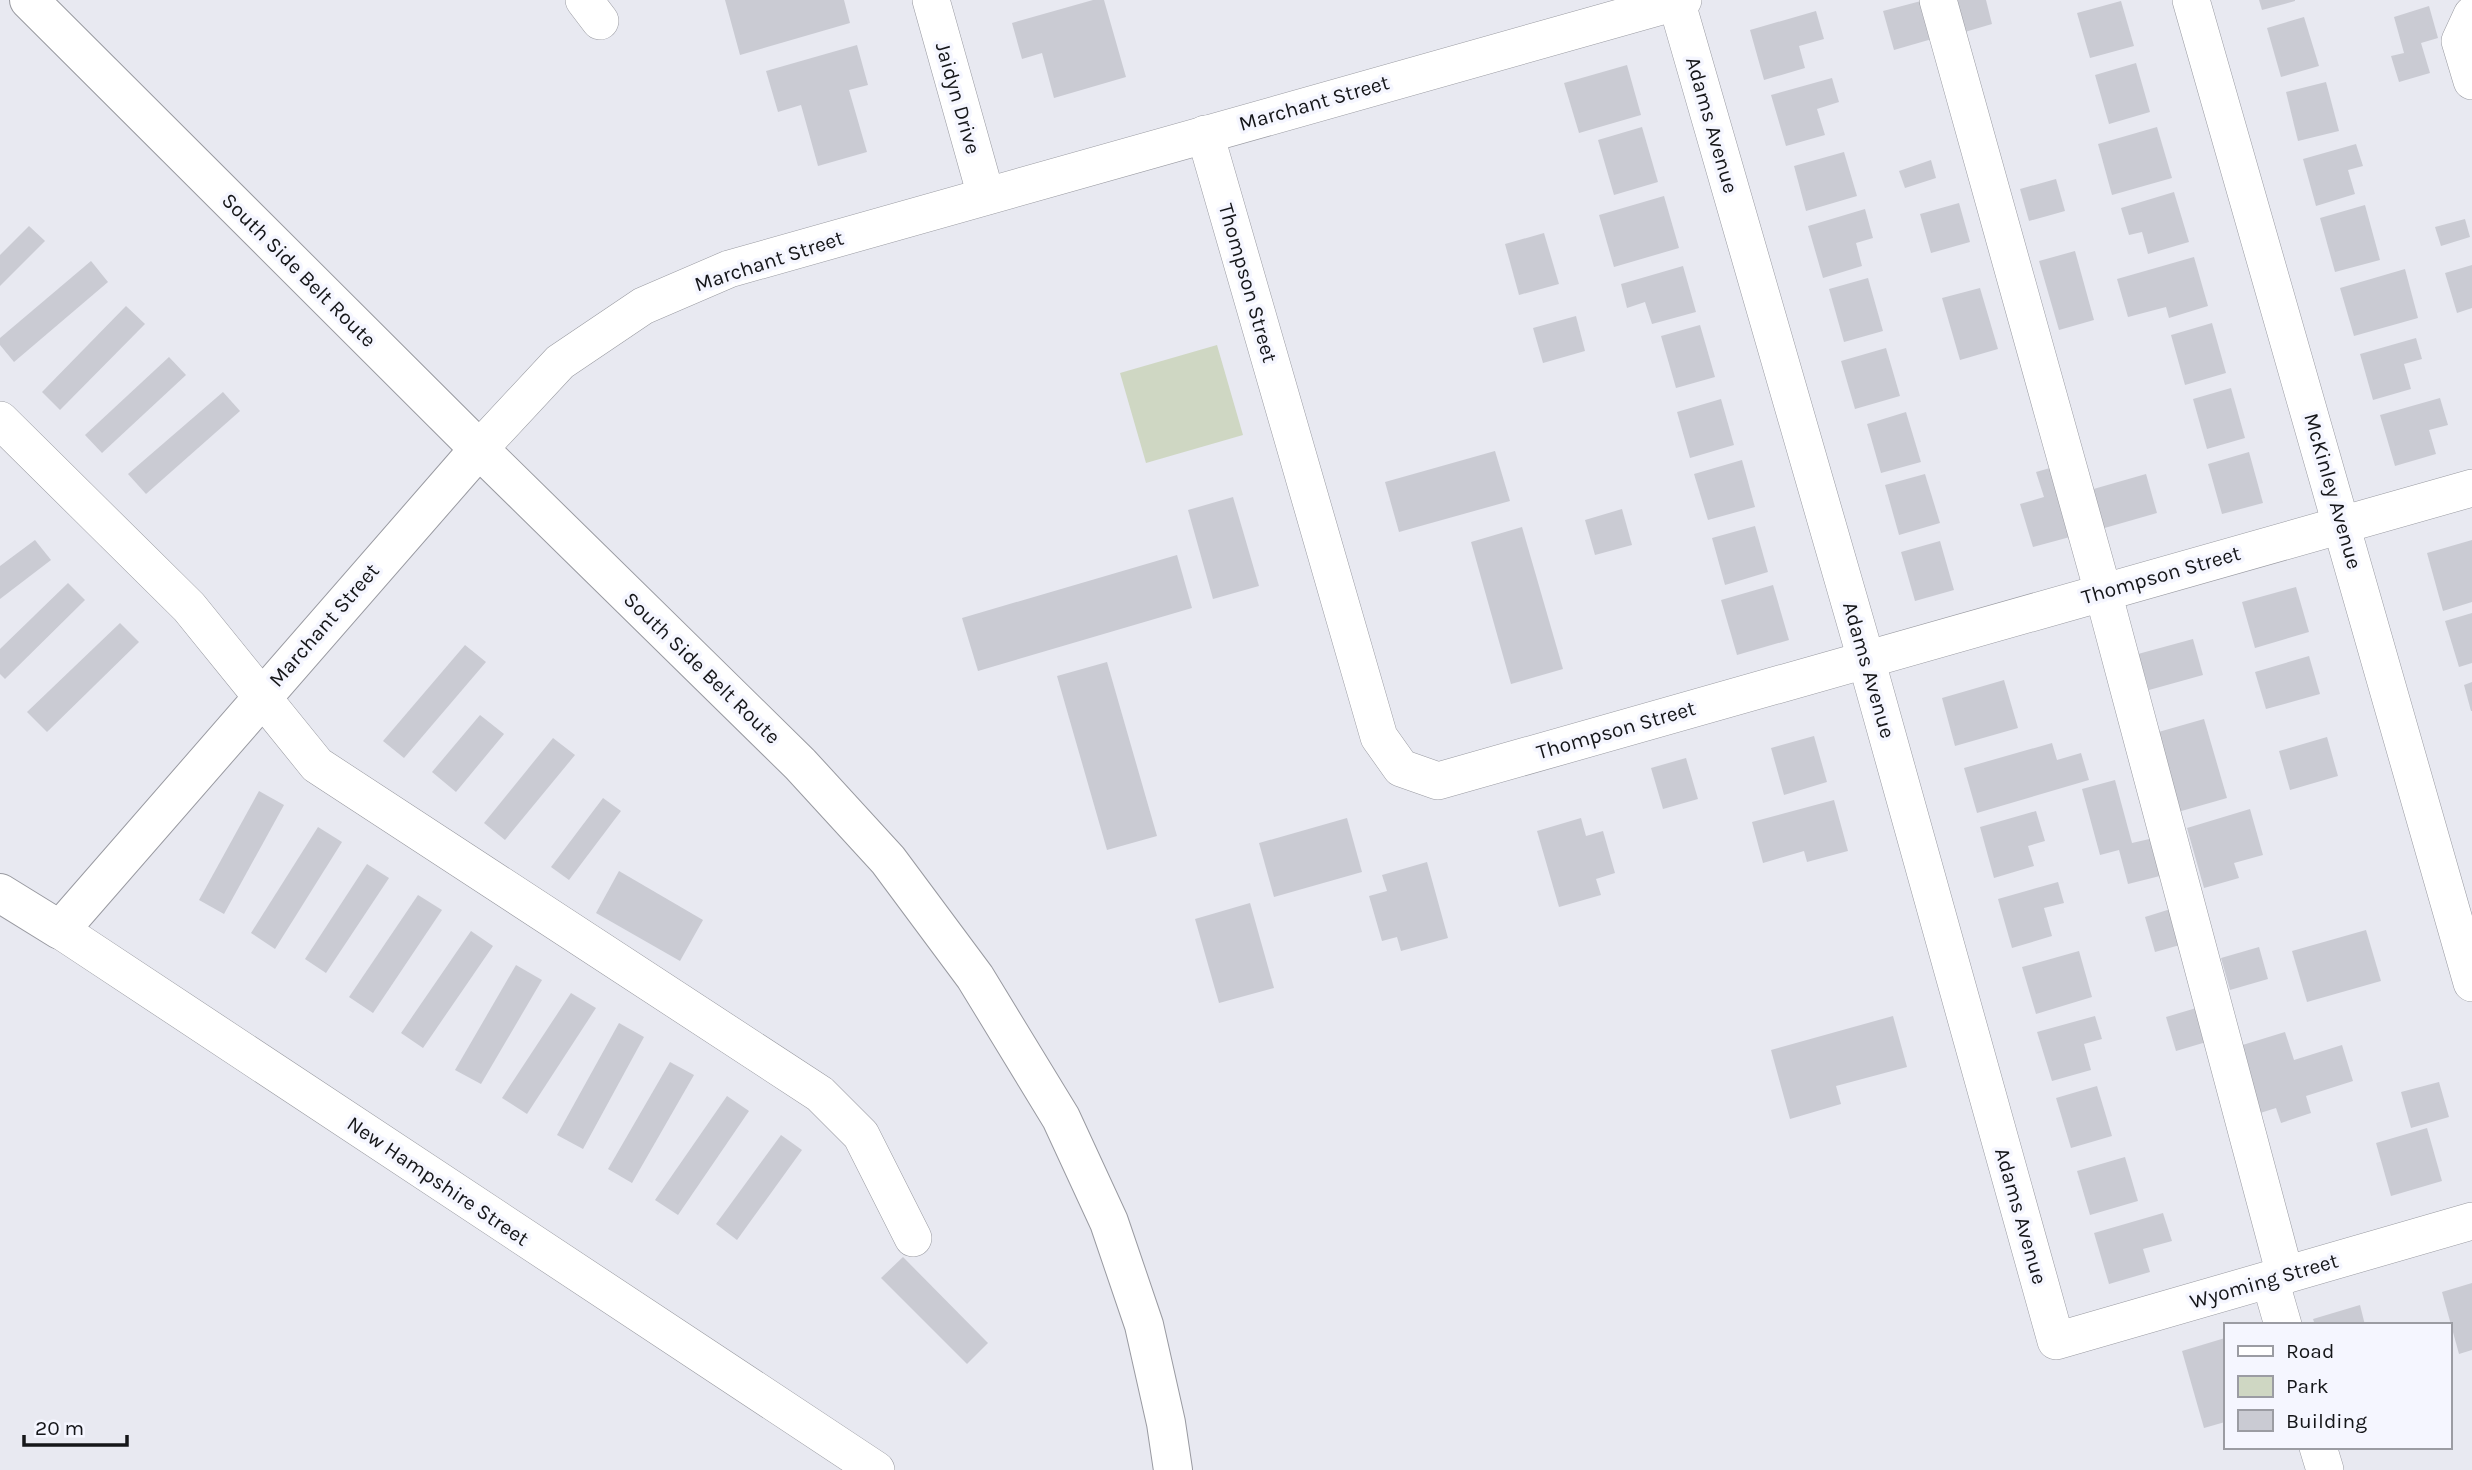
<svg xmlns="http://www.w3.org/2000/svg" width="2472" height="1470" viewBox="0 0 2472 1470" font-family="Karla,sans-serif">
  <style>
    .green { fill: #cfd7c3 }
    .building { fill: #cacbd3 }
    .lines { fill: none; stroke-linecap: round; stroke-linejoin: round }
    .minor-casing { stroke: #999aa1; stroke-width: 38 }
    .major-casing { stroke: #999aa1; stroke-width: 40 }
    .minor { stroke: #fff; stroke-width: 37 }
    .major { stroke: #fff; stroke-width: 38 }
    .labels { text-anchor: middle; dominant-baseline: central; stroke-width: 7; stroke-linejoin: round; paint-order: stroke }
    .street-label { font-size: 21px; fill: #151619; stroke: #f5f6ff }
  </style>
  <rect width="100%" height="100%" fill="#e8e9f1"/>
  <path class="green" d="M 1217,345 L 1243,435 L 1146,463 L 1120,373 Z"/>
  <g class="building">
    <path d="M 725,0 L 844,0 L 850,23 L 740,55 Z"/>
    <path d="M 1093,0 L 1104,0 L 1126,77 L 1054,98 L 1042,53 L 1022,59 L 1012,23 Z"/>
    <path d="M 1948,0 L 1986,0 L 1992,24 L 1958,34 Z"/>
    <path d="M 2259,0 L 2295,0 L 2295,1 L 2262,10 Z"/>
    <path d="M 1921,1 L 1932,39 L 1894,50 L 1883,11 Z"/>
    <path d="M 2121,1 L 2134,46 L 2090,58 L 2077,13 Z"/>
    <path d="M 2429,6 L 2438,38 L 2421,43 L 2430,73 L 2399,82 L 2391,56 L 2404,53 L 2394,17 Z"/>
    <path d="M 1816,11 L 1824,39 L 1799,46 L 1805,68 L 1764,80 L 1750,30 Z"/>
    <path d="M 2304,17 L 2319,66 L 2281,77 L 2267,28 Z"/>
    <path d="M 857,45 L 868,85 L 849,90 L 867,152 L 818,166 L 801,105 L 778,112 L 766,71 Z"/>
    <path d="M 2136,63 L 2150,112 L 2109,124 L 2095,75 Z"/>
    <path d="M 1627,65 L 1641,115 L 1579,133 L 1564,83 Z"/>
    <path d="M 1832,78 L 1839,102 L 1817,109 L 1825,135 L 1786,146 L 1771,95 Z"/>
    <path d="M 2326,82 L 2339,131 L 2298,141 L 2286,92 Z"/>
    <path d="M 1642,127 L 1658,182 L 1614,195 L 1598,140 Z"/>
    <path d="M 2157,127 L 2172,178 L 2112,195 L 2098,144 Z"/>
    <path d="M 2356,144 L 2363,166 L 2348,170 L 2355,194 L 2316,206 L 2303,159 Z"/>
    <path d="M 1844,152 L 1857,196 L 1806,211 L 1794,166 Z"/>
    <path d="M 1931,160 L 1936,178 L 1905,188 L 1899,171 Z"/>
    <path d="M 2056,179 L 2065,211 L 2029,221 L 2020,189 Z"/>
    <path d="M 2174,192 L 2189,242 L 2148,254 L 2142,232 L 2129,235 L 2121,208 Z"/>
    <path d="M 1664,196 L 1679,248 L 1614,267 L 1599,215 Z"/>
    <path d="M 1959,203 L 1970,242 L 1931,253 L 1920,214 Z"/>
    <path d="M 2365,205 L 2380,260 L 2335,272 L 2320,218 Z"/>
    <path d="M 1865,209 L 1873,238 L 1856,243 L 1862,266 L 1823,278 L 1808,226 Z"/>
    <path d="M 2465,219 L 2470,237 L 2441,246 L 2435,227 Z"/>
    <path d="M 29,226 L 45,241 L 0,286 L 0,255 Z"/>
    <path d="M 1544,233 L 1559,284 L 1519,295 L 1505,244 Z"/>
    <path d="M 2075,251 L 2094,320 L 2059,330 L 2039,261 Z"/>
    <path d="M 2194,257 L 2208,306 L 2169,318 L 2166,307 L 2128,317 L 2117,279 Z"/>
    <path d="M 91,261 L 108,282 L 14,362 L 0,345 L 0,338 Z"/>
    <path d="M 2472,265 L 2472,308 L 2457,313 L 2445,273 Z"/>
    <path d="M 1683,266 L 1696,312 L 1652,324 L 1645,302 L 1627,308 L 1621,284 Z"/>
    <path d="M 2405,269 L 2418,318 L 2354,336 L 2340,288 Z"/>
    <path d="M 1868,278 L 1883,331 L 1844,342 L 1829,289 Z"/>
    <path d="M 1980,288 L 1998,349 L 1960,360 L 1942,298 Z"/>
    <path d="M 126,306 L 145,324 L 60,410 L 42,392 Z"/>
    <path d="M 1576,316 L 1585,351 L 1543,363 L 1533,328 Z"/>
    <path d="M 2212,323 L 2226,373 L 2185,385 L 2171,335 Z"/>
    <path d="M 1700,325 L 1715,377 L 1676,388 L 1661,336 Z"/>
    <path d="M 2416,338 L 2422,359 L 2404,364 L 2411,389 L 2373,400 L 2360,354 Z"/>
    <path d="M 1886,348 L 1900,396 L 1855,409 L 1841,361 Z"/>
    <path d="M 169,357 L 186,375 L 102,453 L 85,435 Z"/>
    <path d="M 2231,388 L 2245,438 L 2207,449 L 2193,399 Z"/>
    <path d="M 223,392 L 240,411 L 146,494 L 128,474 Z"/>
    <path d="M 2440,398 L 2448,425 L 2429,430 L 2436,454 L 2395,466 L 2380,415 Z"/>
    <path d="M 1721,399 L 1734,445 L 1690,458 L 1677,412 Z"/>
    <path d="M 1906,412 L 1921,462 L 1881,473 L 1867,424 Z"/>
    <path d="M 1495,451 L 1510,501 L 1399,532 L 1385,482 Z"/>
    <path d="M 2249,452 L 2263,503 L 2222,514 L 2208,464 Z"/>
    <path d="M 1742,460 L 1755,507 L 1708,520 L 1694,474 Z"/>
    <path d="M 2050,468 L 2070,537 L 2033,547 L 2020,504 L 2044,497 L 2036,472 Z"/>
    <path d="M 1925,474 L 1940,523 L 1899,535 L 1885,485 Z"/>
    <path d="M 2146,474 L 2157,513 L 2101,529 L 2090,490 Z"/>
    <path d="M 1233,497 L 1259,586 L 1213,599 L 1188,510 Z"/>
    <path d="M 1622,509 L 1632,545 L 1595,555 L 1585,520 Z"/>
    <path d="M 1755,526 L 1768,572 L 1725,585 L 1712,538 Z"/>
    <path d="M 1522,527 L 1563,669 L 1511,684 L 1471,542 Z"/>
    <path d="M 35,540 L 51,560 L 0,599 L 0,566 Z"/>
    <path d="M 2472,540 L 2472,602 L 2443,611 L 2427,553 Z"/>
    <path d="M 1940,541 L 1954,590 L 1915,601 L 1901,552 Z"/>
    <path d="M 1177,555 L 1192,608 L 978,671 L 962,618 Z"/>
    <path d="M 68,583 L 85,600 L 5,679 L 0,674 L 0,649 Z"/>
    <path d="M 1773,585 L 1789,640 L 1737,655 L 1721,600 Z"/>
    <path d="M 2296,587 L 2309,632 L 2255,648 L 2242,602 Z"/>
    <path d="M 2472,613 L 2472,663 L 2459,667 L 2445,621 Z"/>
    <path d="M 120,623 L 139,642 L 47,732 L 27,712 Z"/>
    <path d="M 2193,639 L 2203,675 L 2149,690 L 2138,654 Z"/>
    <path d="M 465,645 L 486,662 L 404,758 L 383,741 Z"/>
    <path d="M 2309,656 L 2320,694 L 2266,709 L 2255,672 Z"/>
    <path d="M 1107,662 L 1157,836 L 1107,850 L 1057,676 Z"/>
    <path d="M 2004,680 L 2018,728 L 1955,746 L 1942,698 Z"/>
    <path d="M 2472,682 L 2472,711 L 2471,711 L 2464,685 Z"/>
    <path d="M 480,715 L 504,734 L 456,792 L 432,772 Z"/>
    <path d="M 2204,719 L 2227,798 L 2178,812 L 2155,733 Z"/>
    <path d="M 1814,736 L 1827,782 L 1784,795 L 1771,748 Z"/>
    <path d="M 2327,737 L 2338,776 L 2290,790 L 2279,751 Z"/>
    <path d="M 553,738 L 575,755 L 505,840 L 484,823 Z"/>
    <path d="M 2052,743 L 2057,760 L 2081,753 L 2089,780 L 1977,813 L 1964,768 Z"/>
    <path d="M 1686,758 L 1698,799 L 1663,809 L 1651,768 Z"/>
    <path d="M 2115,780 L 2132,843 L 2158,837 L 2168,874 L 2128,884 L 2119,850 L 2100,855 L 2082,789 Z"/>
    <path d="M 259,791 L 284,805 L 224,914 L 199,900 Z"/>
    <path d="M 603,798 L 621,811 L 569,880 L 551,867 Z"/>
    <path d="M 1834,800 L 1848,851 L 1807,862 L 1804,851 L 1763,863 L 1752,822 Z"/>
    <path d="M 2250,809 L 2263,855 L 2234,863 L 2239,878 L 2204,888 L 2187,828 Z"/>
    <path d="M 2036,811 L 2045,841 L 2028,846 L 2034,866 L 1994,878 L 1980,827 Z"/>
    <path d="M 1347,818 L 1362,872 L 1274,897 L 1259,843 Z"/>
    <path d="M 1581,818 L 1586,836 L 1603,831 L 1615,873 L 1596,879 L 1601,895 L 1559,907 L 1537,831 Z"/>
    <path d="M 318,827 L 342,842 L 275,949 L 251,933 Z"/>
    <path d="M 1427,862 L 1448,938 L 1401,951 L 1397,937 L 1382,941 L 1369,896 L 1387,891 L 1382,875 Z"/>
    <path d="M 367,864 L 389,878 L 326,973 L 305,959 Z"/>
    <path d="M 619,871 L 703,920 L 680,961 L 596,913 Z"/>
    <path d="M 2058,882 L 2064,903 L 2044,908 L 2052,936 L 2012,948 L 1998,899 Z"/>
    <path d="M 418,895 L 442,910 L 373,1013 L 349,997 Z"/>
    <path d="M 1250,903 L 1274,988 L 1219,1003 L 1195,919 Z"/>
    <path d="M 2177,907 L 2187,943 L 2155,952 L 2145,917 Z"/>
    <path d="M 2366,930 L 2381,981 L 2307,1002 L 2292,951 Z"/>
    <path d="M 471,931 L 493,946 L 423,1048 L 401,1033 Z"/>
    <path d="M 2259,947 L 2268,979 L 2230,990 L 2221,958 Z"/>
    <path d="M 2079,951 L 2092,997 L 2036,1014 L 2022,967 Z"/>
    <path d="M 516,965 L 542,980 L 481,1084 L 455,1070 Z"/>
    <path d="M 571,993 L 596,1008 L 527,1114 L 502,1098 Z"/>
    <path d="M 2203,1006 L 2213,1040 L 2176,1051 L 2166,1017 Z"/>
    <path d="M 1893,1016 L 1907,1067 L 1836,1086 L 1841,1104 L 1790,1119 L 1771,1050 Z"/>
    <path d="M 2095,1016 L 2102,1039 L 2084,1044 L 2091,1070 L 2052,1081 L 2037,1032 Z"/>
    <path d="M 619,1023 L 644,1037 L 583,1149 L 557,1135 Z"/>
    <path d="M 2285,1032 L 2294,1060 L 2342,1045 L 2353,1081 L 2306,1096 L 2311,1113 L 2281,1123 L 2276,1108 L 2257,1114 L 2236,1047 Z"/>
    <path d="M 670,1062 L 694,1075 L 632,1183 L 608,1169 Z"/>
    <path d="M 2439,1082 L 2449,1117 L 2411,1128 L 2401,1092 Z"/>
    <path d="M 2097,1086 L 2112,1136 L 2071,1148 L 2056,1098 Z"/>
    <path d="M 727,1096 L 749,1111 L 678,1215 L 655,1200 Z"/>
    <path d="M 2427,1128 L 2442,1181 L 2391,1196 L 2376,1143 Z"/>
    <path d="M 781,1135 L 802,1150 L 737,1240 L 716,1224 Z"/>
    <path d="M 2125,1157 L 2138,1201 L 2090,1215 L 2077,1171 Z"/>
    <path d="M 2163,1213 L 2172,1241 L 2143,1249 L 2150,1272 L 2109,1284 L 2094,1233 Z"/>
    <path d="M 903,1257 L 988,1343 L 967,1364 L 881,1278 Z"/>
    <path d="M 2472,1283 L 2472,1350 L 2459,1354 L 2442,1292 Z"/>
    <path d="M 2360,1305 L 2365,1325 L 2315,1325 L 2313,1319 Z"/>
    <path d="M 2225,1338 L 2225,1422 L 2204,1428 L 2182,1351 Z"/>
  </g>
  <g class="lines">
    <g class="minor-casing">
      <g id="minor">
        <path d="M 584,0 L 600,21"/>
        <path d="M 931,0 L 986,196"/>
        <path d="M 1676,0 L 1866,659 L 2056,1341 L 2472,1221"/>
        <path d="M 1938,0 L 2103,592 L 2285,1275"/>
        <path d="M 2191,0 L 2472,983"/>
        <path d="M 2472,15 L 2460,41 L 2472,81"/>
        <path d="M 1205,134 L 1379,737 L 1401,768 L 1438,781 L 2472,488"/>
        <path d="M 0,420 L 189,607 L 317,765 L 820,1094 L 861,1135 L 913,1238"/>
        <path d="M 479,449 L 560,362 L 643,306 L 729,269 L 1683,0"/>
        <path d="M 60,930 L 876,1470"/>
        <path d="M 2270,1280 L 2283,1325"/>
        <path d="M 2318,1447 L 2325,1470"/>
      </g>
    </g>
    <g class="major-casing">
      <g id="major">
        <path d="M 29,0 L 479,449 L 800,764 L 888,860 L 975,977 L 1061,1118 L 1109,1222 L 1144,1325 L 1166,1423 L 1173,1470"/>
        <path d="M 0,893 L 60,930 L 479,449"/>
      </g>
    </g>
    <use href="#minor" class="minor"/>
    <use href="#major" class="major"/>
  </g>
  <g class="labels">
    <g class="street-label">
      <text transform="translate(958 98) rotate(74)">Jaidyn Drive</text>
      <text transform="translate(1314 103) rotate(-16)">Marchant Street</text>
      <text transform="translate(1712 125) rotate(74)">Adams Avenue</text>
      <text transform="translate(769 261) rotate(-18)">Marchant Street</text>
      <text transform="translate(299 270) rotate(45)">South Side Belt Route</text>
      <text transform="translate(1248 283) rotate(74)">Thompson Street</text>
      <text transform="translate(2333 491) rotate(74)">McKinley Avenue</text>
      <text transform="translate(2161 575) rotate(-16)">Thompson Street</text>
      <text transform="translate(324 625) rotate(-49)">Marchant Street</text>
      <text transform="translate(702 668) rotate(44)">South Side Belt Route</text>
      <text transform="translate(1869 670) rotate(74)">Adams Avenue</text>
      <text transform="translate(1616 730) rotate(-16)">Thompson Street</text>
      <text transform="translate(438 1181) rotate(34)">New Hampshire Street</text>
      <text transform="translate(2021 1216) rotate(74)">Adams Avenue</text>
      <text transform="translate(2264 1281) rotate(-16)">Wyoming Street</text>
    </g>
  </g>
  <rect x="2224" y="1323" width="228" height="126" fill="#f5f6ff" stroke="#9b9ca3" stroke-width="2"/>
  <rect x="2238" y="1346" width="35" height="10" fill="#ffffff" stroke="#9b9ca3" stroke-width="2"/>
  <text x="2286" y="1358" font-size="21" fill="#151619">Road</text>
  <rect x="2238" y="1376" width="35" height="21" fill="#cfd7c3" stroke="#9b9ca3" stroke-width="2"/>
  <text x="2286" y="1393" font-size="21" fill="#151619">Park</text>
  <rect x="2238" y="1410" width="35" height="21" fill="#cacbd3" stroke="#9b9ca3" stroke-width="2"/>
  <text x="2286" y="1428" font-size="21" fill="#151619">Building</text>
  <path d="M24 1435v10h103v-10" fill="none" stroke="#151619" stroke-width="3.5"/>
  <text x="35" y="1435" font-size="21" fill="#151619" stroke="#f5f6ff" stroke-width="5" paint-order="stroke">20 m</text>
</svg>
